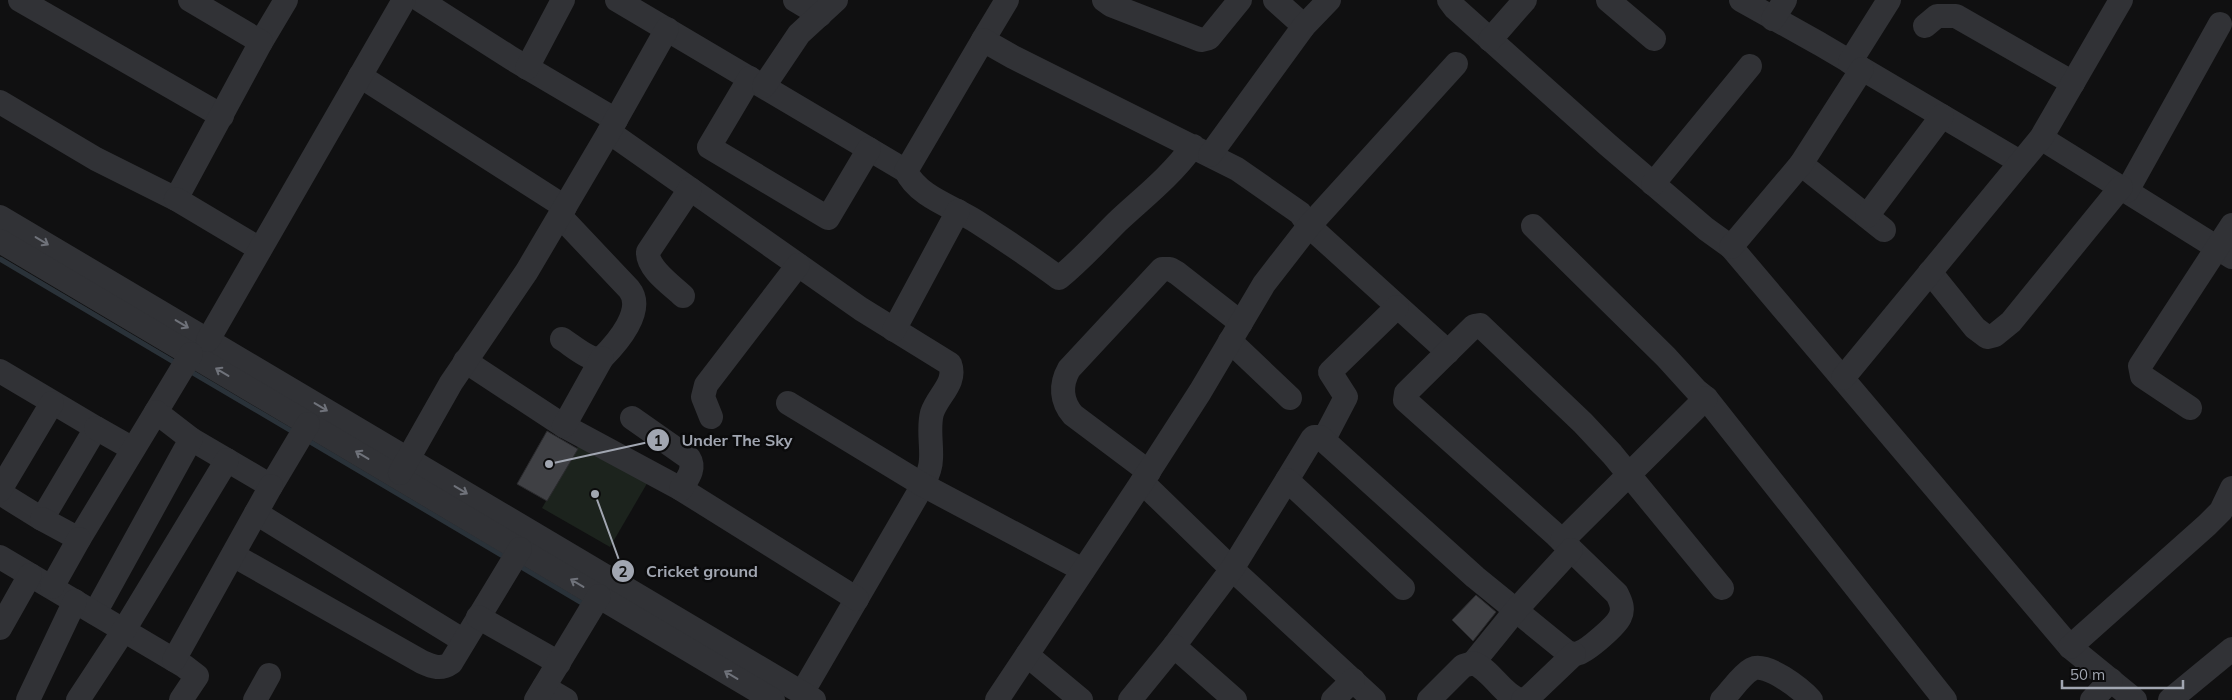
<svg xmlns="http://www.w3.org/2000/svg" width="2232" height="700" viewBox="0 0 2232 700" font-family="Mulish,sans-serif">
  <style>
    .green { fill: #1c231d }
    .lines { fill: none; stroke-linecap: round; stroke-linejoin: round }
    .stream { stroke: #2a3239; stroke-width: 5 }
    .building { fill: #3f4044; stroke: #2a2a2d }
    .minor { stroke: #313236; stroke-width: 24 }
    .oneway { stroke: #6f727a }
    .leader { fill: none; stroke: #a1a6b1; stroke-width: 2 }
    .callout-dot { fill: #a1a6b1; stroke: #0b0b0c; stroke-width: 2 }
    .mark-label { font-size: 15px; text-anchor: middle; font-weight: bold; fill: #111 }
    .callout-label { font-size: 16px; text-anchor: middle; font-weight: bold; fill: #a1a6b1; stroke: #0b0b0c; stroke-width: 5; stroke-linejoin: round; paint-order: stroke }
  </style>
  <rect width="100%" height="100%" fill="#101011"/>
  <path class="green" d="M 581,441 L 649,480 L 610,547 L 542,508 Z"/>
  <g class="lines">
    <g class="stream">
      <path d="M 0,259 L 179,365"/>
      <path d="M 188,370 L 295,433"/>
      <path d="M 307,440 L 508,559"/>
      <path d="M 518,565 L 582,603"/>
    </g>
  </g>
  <g class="building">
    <path d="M 547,431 L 578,449 L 547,501 L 517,484 Z"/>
    <path d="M 1476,595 L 1496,612 L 1473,641 L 1452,620 Z"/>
  </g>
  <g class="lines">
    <g class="minor">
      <path d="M 20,0 L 222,116"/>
      <path d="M 420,0 L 511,58 L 616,120"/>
      <path d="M 617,0 L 906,171"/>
      <path d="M 795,0 L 820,15"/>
      <path d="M 1104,0 L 1111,5 L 1201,40 L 1209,38 L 1240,0"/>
      <path d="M 1275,0 L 1304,26"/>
      <path d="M 1449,0 L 1455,8 L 1608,145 L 1706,229 L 1731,247 L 2070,647 L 2135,700"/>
      <path d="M 1608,0 L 1654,39"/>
      <path d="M 1741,0 L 1820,44 L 2020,162"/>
      <path d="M 1773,19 L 1785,0"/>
      <path d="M 1925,26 L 1937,16 L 1956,16 L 2073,83"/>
      <path d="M 983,40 L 1007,0"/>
      <path d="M 1490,40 L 1525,0"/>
      <path d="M 261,42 L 286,0"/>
      <path d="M 1850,62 L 1889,0"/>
      <path d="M 527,68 L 563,0"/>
      <path d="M 360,76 L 565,207"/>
      <path d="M 750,78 L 709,147 L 828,218 L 869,149"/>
      <path d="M 764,86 L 799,34 L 836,0"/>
      <path d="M 0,102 L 96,159 L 176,199 L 261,42 L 190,0"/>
      <path d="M 609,132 L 861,309 L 950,364 C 957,383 938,395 932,413 C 928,428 932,444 931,459 C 931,468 927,477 923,485 L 802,693"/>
      <path d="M 2041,138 L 2232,257"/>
      <path d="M 1193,146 C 1170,177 1145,196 1117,222 C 1098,241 1080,261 1059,278 C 1032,258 1005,240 977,222 C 954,207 918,197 906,171 L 983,40 L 1013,57 L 1237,169 L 1300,213 L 1309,226 L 1448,352"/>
      <path d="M 1210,155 L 1304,26 L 1329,0"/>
      <path d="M 1801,164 L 1884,230"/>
      <path d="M 1653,184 L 1750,66"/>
      <path d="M 2127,191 L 2220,24"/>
      <path d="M 176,199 L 260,249"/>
      <path d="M 560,216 L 629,289 C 646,310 617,343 602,358 C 590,362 572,345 562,339"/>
      <path d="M 1867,216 L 1942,116"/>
      <path d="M 0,217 L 814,700"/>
      <path d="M 1533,226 L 1666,357 L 1696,390 L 1706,398 L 1945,700"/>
      <path d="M 0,241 L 773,700"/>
      <path d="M 1731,247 L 1801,164 L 1862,69"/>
      <path d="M 1930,272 L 1975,328 L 1987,337 L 1995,335 L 2011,322 L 2121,187"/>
      <path d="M 683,296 C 673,286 647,269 648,252 L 690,189"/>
      <path d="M 894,330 L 958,211"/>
      <path d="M 208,340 L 404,0"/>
      <path d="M 1230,341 L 1290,398"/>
      <path d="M 465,361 L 564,426 L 681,489 L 857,599"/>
      <path d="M 0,371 L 96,428 L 42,519 L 0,493"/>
      <path d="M 1843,378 L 2041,138 L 2121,0"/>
      <path d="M 788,403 L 923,485 L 1083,570"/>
      <path d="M 2190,408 L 2142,376 L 2140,366 L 2232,225"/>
      <path d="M 156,412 L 191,354"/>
      <path d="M 711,417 L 703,397 L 706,385 L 798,265"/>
      <path d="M 632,418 L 689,458 C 696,469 687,479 681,489"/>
      <path d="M 564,426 L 602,358"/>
      <path d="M 96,428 L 133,449"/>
      <path d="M 191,439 L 271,486 L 308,424"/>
      <path d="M 1324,439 L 1346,397 L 1330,372 L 1397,307"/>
      <path d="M 1149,472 L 1073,415 C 1061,401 1060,385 1069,369 L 1162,269 L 1170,269 L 1177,273 L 1241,323"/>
      <path d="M 400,473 L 451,383 L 527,271 L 609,132 L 667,29"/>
      <path d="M 1287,480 L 1312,439 L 1314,437 L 1320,437 L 1475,577 L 1567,652 C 1571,653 1575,655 1579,653 C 1588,650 1616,626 1620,617 C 1624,609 1621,602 1617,594 L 1556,535 L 1405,400 L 1406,393 L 1474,326 L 1480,325 L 1583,423 L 1612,454 L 1722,588"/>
      <path d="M 1142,482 L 1232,569 L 1374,700"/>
      <path d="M 0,490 L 52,403"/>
      <path d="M 256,513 L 464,641"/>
      <path d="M 42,519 L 79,539 L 156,412 L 191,439 L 95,613"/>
      <path d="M 1562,541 L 1706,398"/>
      <path d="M 233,555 L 422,662 C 433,667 441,670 451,663 L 520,549"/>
      <path d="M 0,557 L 184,666 L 197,676 L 181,700"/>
      <path d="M 52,587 L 79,539"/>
      <path d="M 478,617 L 559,663"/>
      <path d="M 0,628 L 30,575"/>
      <path d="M 1174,646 L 1232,569 L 1287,480 L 1403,588"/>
      <path d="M 2070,647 L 2207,525 L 2221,511 L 2232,488"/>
      <path d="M 1027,655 L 1081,700"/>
      <path d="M 174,660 L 271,486"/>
      <path d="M 1473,663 L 1516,610 L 1571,550"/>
      <path d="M 544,687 L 566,700"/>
      <path d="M 28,700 L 75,601"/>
      <path d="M 78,700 L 124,630 L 227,460"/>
      <path d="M 255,700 L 269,675"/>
      <path d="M 536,700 L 599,596"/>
      <path d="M 997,700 L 1142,482 L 1200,392 L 1264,284 L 1309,226 L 1456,64"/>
      <path d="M 1130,700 L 1174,646 L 1235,700"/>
      <path d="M 1333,700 L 1353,680"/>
      <path d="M 1429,700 L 1463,666 L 1473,663 C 1492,670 1501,694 1520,700"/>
      <path d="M 1523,700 L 1529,697 L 1574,654"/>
      <path d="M 1722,700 C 1731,691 1741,675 1752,669 C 1767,662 1801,689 1811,700"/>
      <path d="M 2092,700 L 2111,680"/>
      <path d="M 2170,700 L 2232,649"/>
    </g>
  </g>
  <defs><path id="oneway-shaft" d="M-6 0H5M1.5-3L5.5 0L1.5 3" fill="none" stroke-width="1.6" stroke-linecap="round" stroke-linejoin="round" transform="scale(1.25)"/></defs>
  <g class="oneway">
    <use href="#oneway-shaft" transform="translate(42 241) rotate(31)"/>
    <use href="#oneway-shaft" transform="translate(182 324) rotate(31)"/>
    <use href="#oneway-shaft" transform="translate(222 372) rotate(-149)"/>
    <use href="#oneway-shaft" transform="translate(321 407) rotate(31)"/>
    <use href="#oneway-shaft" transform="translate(362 455) rotate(-149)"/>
    <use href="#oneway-shaft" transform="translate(461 490) rotate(31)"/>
    <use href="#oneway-shaft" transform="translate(577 583) rotate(-149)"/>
    <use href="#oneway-shaft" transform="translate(731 675) rotate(-149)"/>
  </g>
  <path class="leader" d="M549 464L658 440M595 494L623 571"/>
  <g class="callout-dot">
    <circle cx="549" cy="464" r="5"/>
    <circle cx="595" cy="494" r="5"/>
    <circle cx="658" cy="440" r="12"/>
    <circle cx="623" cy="571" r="12"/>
  </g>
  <g class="mark-label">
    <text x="658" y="446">1</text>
    <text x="623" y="577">2</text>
  </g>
  <g class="callout-label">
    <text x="737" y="446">Under The Sky</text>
    <text x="702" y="577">Cricket ground</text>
  </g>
  <path d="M2062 680v8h121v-8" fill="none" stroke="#a1a6b1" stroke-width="2.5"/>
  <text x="2070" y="680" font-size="15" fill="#a1a6b1" stroke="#0b0b0c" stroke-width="4" paint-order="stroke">50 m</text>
</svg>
